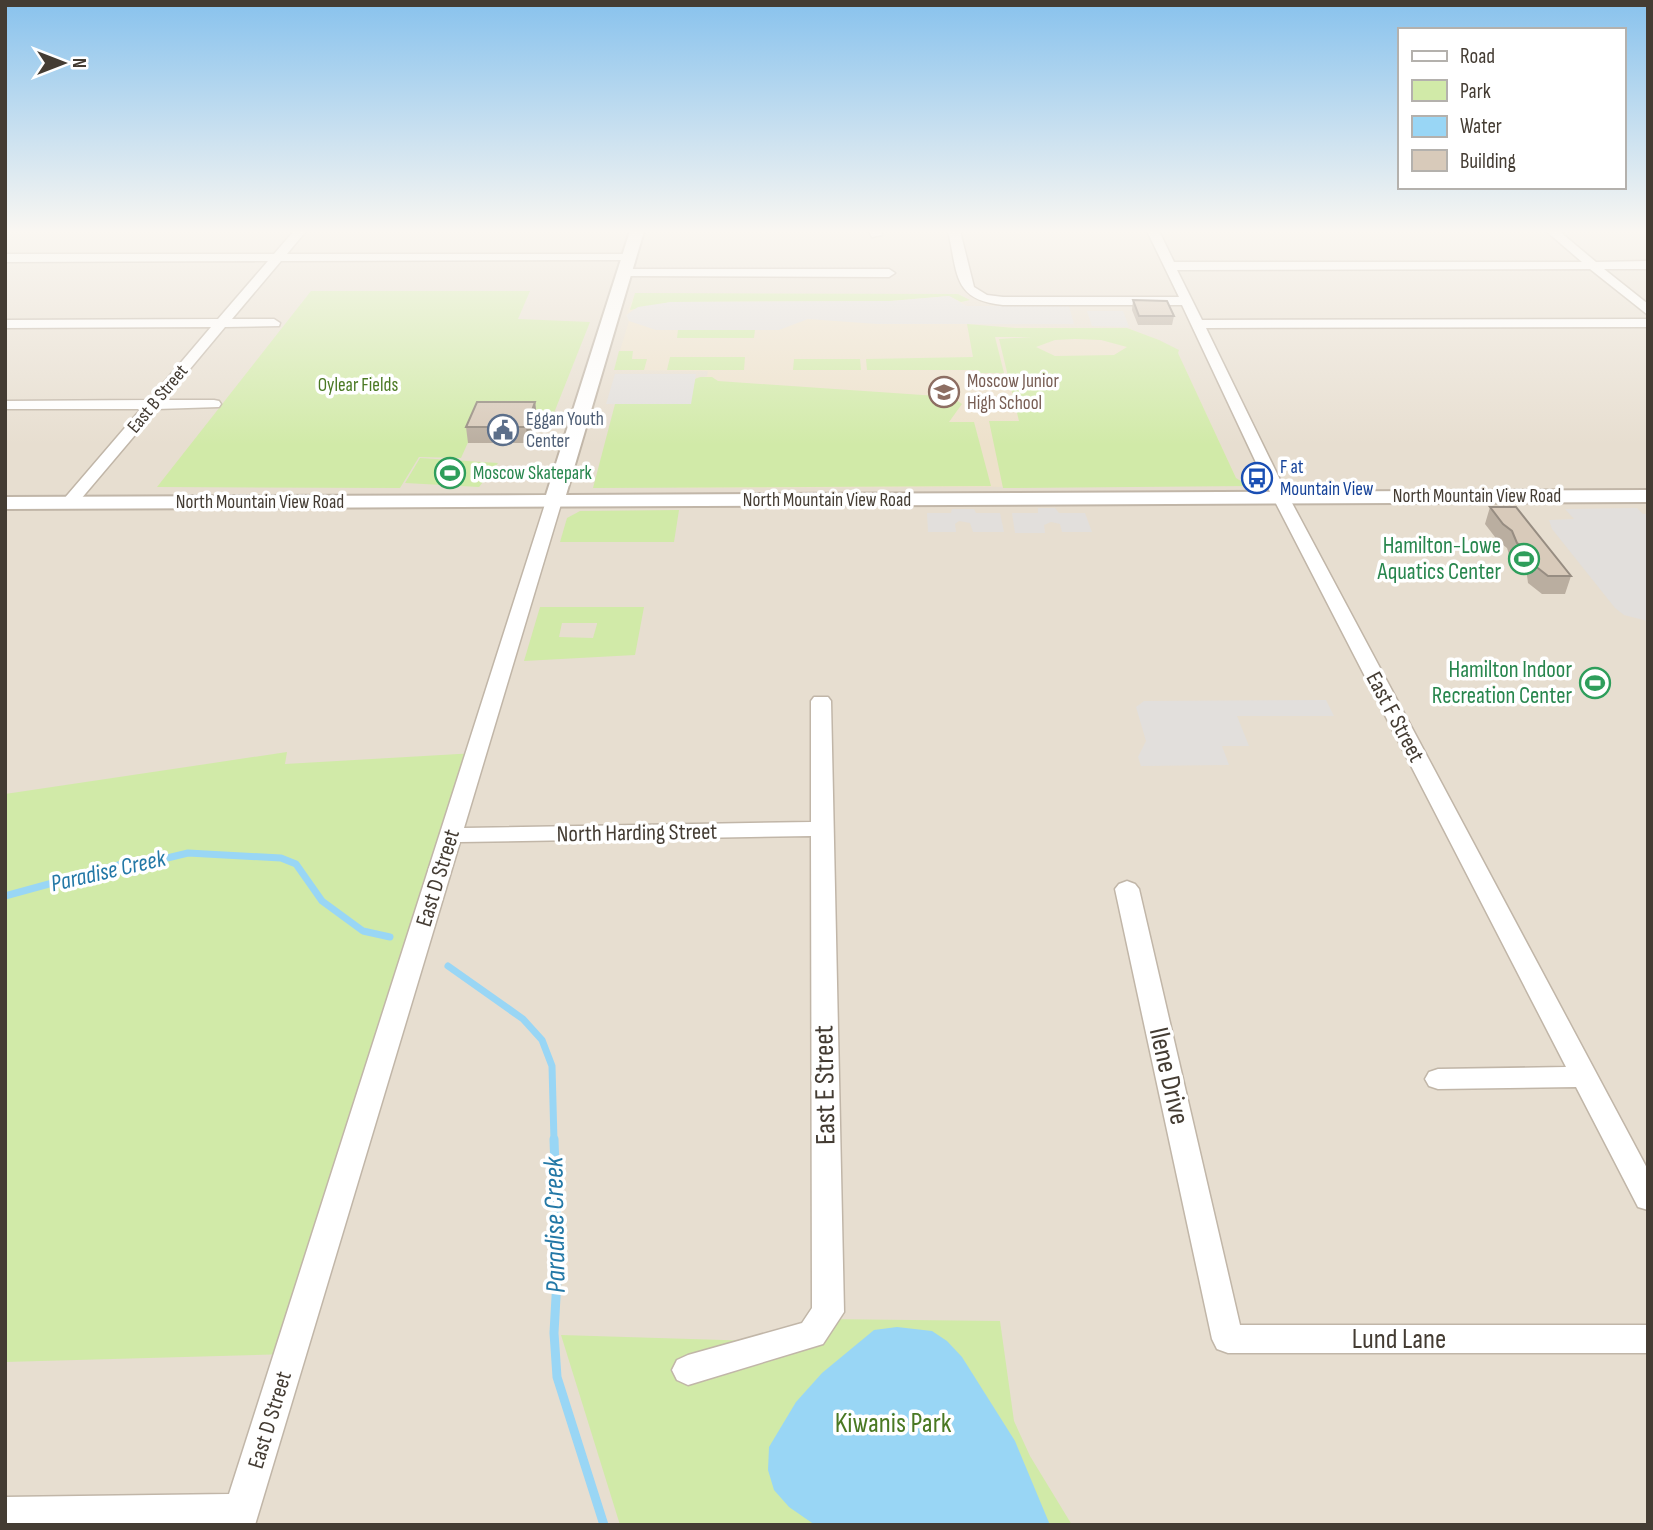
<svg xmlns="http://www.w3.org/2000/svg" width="1653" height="1530" viewBox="0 0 1653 1530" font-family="'Sofia Sans Condensed',sans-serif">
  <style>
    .residential { fill: #e7ded0 }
    .education { fill: #ede1cb }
    .green { fill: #d1eaa8; fill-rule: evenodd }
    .parking { fill: #e2dfdc }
    .water { fill: #99d6f5 }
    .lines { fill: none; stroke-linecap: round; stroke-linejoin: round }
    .stream-far1 { stroke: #99d6f5; stroke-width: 7 }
    .stream { stroke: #99d6f5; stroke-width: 9 }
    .minor-casing { stroke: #c1b6a8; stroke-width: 3 }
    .tertiary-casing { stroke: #c1b6a8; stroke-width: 4 }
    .minor { fill: #fff; fill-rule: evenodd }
    .tertiary { fill: #fff; fill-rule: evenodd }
    .wall { fill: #baaea0 }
    .shaded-wall { fill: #978d82 }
    .building { fill: #d8caba; stroke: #978d82; stroke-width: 2 }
    .labels { text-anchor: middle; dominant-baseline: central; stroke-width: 7; stroke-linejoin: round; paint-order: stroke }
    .far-education-label { font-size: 19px; fill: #785e54; stroke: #fff; text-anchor: start }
    .far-park-label { font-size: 19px; fill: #4a7923; stroke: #fff }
    .far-street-label { font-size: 19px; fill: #443c33; stroke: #fff }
    .far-service-label { font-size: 19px; fill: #4e5e75; stroke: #fff; text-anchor: start }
    .far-transit-label { font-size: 19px; fill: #164399; stroke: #fff; text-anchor: start }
    .far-leisure-label { font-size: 19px; fill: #27864d; stroke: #fff; text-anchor: start }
    .leisure-label { font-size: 23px; fill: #27864d; stroke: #fff; text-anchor: end }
    .street-label { font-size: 23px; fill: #443c33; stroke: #fff }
    .water-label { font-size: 24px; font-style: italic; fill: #2378a6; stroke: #fff }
    .near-street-label { font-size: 28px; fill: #443c33; stroke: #fff }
    .near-water-label { font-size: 28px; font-style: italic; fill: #2378a6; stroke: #fff }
    .near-park-label { font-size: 28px; fill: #4a7923; stroke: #fff }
  </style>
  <rect width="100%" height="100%" fill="#f3ede2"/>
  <rect class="residential" x="5" y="231" width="1643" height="1294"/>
  <path class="education" d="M 635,293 L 958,294 L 970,300 L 962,302 L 967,306 L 971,324 L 977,326 L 1127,328 L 1159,340 L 1179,350 L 1178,353 L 1236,478 L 1249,486 L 676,488 L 695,379 L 707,376 L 708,371 L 614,370 L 629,321 L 626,315 Z"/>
  <g class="green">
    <path d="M 311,291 L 530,291 L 518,319 L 590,322 L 552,418 L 479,418 L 461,458 L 419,457 L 400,488 L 157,487 Z"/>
    <path d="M 635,293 L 958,294 L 970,300 L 961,302 L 949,296 L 891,301 L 671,302 L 630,310 Z"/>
    <path d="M 967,324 L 1015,328 L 1127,328 L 1159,340 L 1179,350 L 1178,353 L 1236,478 L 1249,486 L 1003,488 L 989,421 L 1019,421 L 999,339 L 1032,337 L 995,337 L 1004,373 L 979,373 L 978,370 L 867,370 L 866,359 L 973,357 ZM 1075,339 L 1101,340 L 1127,347 L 1114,355 L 1055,356 L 1036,347 L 1055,340 Z"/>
    <path d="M 678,330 L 755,330 L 754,338 L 677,338 Z"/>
    <path d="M 619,351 L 633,351 L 632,359 L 647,359 L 644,370 L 614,370 Z"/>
    <path d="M 670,357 L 745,357 L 744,370 L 667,370 Z"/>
    <path d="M 794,359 L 860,359 L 861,370 L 793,370 Z"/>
    <path d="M 700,377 L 712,377 L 718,381 L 952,397 L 962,404 L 949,422 L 974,422 L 991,486 L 593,488 L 615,404 L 690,404 L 695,379 Z"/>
    <path d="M 420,458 L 498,463 L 479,487 L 405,483 Z"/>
    <path d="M 679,510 L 674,542 L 560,542 L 567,518 L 580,511 Z"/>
    <path d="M 540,607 L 644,607 L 635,655 L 524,661 ZM 562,623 L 597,623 L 597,624 L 593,638 L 559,637 Z"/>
    <path d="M 287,752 L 285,764 L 476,753 L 290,1354 L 5,1362 L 5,794 Z"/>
    <path d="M 824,1319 L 1000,1321 L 1014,1421 L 1030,1456 L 1072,1525 L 620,1525 L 561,1335 L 785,1342 Z"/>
  </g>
  <g class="parking">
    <path d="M 949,296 L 967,306 L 1069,306 L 1074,324 L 877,324 L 808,319 L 779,330 L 656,330 L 629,321 L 626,315 L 638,307 L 671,302 L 891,301 Z"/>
    <path d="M 1087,311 L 1123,311 L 1129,327 L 1092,326 Z"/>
    <path d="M 615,374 L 696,374 L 691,404 L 606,404 Z"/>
    <path d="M 1038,508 L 1055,508 L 1059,513 L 1085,513 L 1092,532 L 1062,532 L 1060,524 L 1051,522 L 1044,525 L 1045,533 L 1015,533 L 1012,513 L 1038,513 Z"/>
    <path d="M 1637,508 L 1643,514 L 1648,514 L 1648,621 L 1624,615 L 1615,608 L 1552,529 L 1549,520 L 1574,519 L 1565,509 Z"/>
    <path d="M 952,509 L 974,509 L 976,513 L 1000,513 L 1004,532 L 973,532 L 970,523 L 959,521 L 955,524 L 956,532 L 928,532 L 927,513 L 951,513 Z"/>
    <path d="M 1326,700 L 1334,716 L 1237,716 L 1249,746 L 1222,746 L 1229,765 L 1141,766 L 1138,757 L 1146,741 L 1136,707 L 1144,701 Z"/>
  </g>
  <path class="water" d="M 897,1327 L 932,1331 L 947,1341 L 962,1357 L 1015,1441 L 1050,1525 L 815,1525 L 789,1507 L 774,1490 L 768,1470 L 769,1447 L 796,1402 L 822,1373 L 874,1330 Z"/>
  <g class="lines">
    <g class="stream-far1">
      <path d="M 5,896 L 122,864 L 134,866 L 188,853 L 281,858 L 296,864 L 322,901 L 363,931 L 390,937"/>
      <path d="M 448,966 L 523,1019 L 542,1040 L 552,1066 L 554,1141"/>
    </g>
    <path class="stream" d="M 554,1139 L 558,1261 L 554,1333 L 557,1377 L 604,1525"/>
    <g class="minor-casing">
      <g id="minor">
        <path d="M 294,231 L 306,231 L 287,254 L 629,254 L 635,257 L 629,260 L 281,261 L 232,319 L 274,319 L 280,323 L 279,326 L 225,327 L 164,400 L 214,400 L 219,401 L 221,404 L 219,407 L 157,409 L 75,506 L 63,506 L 61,503 L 63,500 L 141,409 L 5,409 L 5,401 L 149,400 L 211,327 L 5,328 L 5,320 L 218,319 L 268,261 L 5,262 L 5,254 L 274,254 Z"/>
        <path d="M 869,231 L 881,231 L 882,235 L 872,237 Z"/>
        <path d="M 948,231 L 960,231 L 974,287 L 987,295 L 1003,297 L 1179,297 L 1147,231 L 1159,231 L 1174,262 L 1582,262 L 1546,231 L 1559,231 L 1596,262 L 1648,261 L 1648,269 L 1604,269 L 1648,304 L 1648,315 L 1590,269 L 1177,270 L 1202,320 L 1648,319 L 1648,327 L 1206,328 L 1284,488 L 1648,1170 L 1648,1210 L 1638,1207 L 1576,1087 L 1438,1089 L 1429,1086 L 1425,1079 L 1429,1072 L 1438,1069 L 1566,1067 L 1268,488 L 1182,305 L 1003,305 C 952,300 958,273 948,231 Z"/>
        <path d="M 625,269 L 889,269 L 895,273 L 889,277 L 621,276 L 621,270 Z"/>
        <path d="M 554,496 L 562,501 L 464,828 L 811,822 L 811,701 L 814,697 L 828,697 L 831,701 L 844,1312 L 823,1344 L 688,1385 L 677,1380 L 672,1370 L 677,1360 L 688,1355 L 802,1323 L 812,1308 L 811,836 L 460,842 L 255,1525 L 5,1525 L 5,1497 L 229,1494 L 546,501 Z"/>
        <path d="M 1127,881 L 1135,884 L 1139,889 L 1240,1325 L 1648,1325 L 1648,1353 L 1228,1353 L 1217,1349 L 1212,1339 L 1115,889 L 1119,884 Z"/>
      </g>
    </g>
    <g class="tertiary-casing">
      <path id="tertiary" d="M 630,231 L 644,231 L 566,495 L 1648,490 L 1648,502 L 5,509 L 5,497 L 546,495 Z"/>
    </g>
    <use href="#minor" class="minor"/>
    <use href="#tertiary" class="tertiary"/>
  </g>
  <g class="wall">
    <path d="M 1133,300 L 1174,316 L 1172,325 L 1138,325 L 1132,310 Z"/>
    <path d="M 535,402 L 537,418 L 528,443 L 468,443 L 466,427 Z"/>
    <path d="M 1490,507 L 1571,576 L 1565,594 L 1542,594 L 1528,583 L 1526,568 L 1511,560 L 1507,548 L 1498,541 L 1485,524 Z"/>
  </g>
  <path class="shaded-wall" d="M 535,402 L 537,418 L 528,443 L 526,427 Z"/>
  <g class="building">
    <path d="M 1133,300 L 1167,301 L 1174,316 L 1139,316 Z"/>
    <path d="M 477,402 L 535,402 L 526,427 L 466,427 Z"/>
    <path d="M 1490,507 L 1516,507 L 1571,576 L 1548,576 L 1534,565 L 1531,551 L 1517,543 L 1512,531 L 1503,524 Z"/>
  </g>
  <linearGradient id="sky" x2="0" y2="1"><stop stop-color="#88c2ed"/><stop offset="0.52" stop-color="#faf7f2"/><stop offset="1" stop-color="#faf7f2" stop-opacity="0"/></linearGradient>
  <rect width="1653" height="445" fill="url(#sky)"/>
  <defs>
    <g id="school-ring" transform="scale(1.575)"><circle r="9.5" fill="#fff" stroke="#8d6e63" stroke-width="1.5"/><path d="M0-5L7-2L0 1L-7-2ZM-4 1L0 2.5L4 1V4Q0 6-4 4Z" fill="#8d6e63"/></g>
    <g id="civic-ring" transform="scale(1.575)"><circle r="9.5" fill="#fff" stroke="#5c6f8a" stroke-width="1.5"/><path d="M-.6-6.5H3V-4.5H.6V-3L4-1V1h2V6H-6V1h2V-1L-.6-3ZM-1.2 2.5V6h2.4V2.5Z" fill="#5c6f8a"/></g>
    <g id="stadium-ring" transform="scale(1.575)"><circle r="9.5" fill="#fff" stroke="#2e9e5b" stroke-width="1.5"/><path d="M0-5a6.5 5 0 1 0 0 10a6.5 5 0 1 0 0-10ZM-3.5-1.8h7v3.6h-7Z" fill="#2e9e5b"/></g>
    <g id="bus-ring" transform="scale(1.575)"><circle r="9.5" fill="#fff" stroke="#1a4fb4" stroke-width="1.5"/><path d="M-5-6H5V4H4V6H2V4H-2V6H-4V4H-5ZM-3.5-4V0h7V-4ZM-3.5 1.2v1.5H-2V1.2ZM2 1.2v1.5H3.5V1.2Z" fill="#1a4fb4"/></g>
  </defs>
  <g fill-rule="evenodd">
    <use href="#school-ring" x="944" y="392"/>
    <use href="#civic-ring" x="503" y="430"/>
    <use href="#stadium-ring" x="450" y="473"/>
    <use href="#bus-ring" x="1257" y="478"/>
    <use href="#stadium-ring" x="1524" y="559"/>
    <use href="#stadium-ring" x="1595" y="683"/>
  </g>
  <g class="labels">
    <g class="far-education-label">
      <text x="967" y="381">Moscow Junior<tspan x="967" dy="22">High School</tspan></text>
    </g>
    <g class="far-park-label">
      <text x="358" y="385">Oylear Fields</text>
    </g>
    <g class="far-street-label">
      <text transform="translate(158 399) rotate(-50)">East B Street</text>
      <text x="1477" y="496">North Mountain View Road</text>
      <text x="827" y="500">North Mountain View Road</text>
      <text x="260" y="502">North Mountain View Road</text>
    </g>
    <g class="far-service-label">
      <text x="526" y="419">Eggan Youth<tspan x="526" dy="22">Center</tspan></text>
    </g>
    <g class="far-transit-label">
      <text x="1280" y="467">F at<tspan x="1280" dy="22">Mountain View</tspan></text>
    </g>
    <g class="far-leisure-label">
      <text x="473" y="473">Moscow Skatepark</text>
    </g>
    <g class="leisure-label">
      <text x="1501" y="546">Hamilton-Lowe<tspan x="1501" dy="26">Aquatics Center</tspan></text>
      <text x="1572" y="670">Hamilton Indoor<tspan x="1572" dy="26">Recreation Center</tspan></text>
    </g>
    <g class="street-label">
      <text transform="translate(1395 717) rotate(62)">East F Street</text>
      <text transform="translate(637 833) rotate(-1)">North Harding Street</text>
      <text transform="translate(438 878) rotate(-73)">East D Street</text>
      <text transform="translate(270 1420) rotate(-73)">East D Street</text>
    </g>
    <g class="water-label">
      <text transform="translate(108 871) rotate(-13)">Paradise Creek</text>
    </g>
    <g class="near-street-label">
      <text transform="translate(1169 1076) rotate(77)">Ilene Drive</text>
      <text transform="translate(825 1085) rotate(-91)">East E Street</text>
      <text x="1399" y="1339">Lund Lane</text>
    </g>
    <g class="near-water-label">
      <text transform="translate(555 1225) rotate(-91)">Paradise Creek</text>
    </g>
    <g class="near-park-label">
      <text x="893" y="1423">Kiwanis Park</text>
    </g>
  </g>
  <rect width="1653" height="1530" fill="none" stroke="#443c33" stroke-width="14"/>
  <rect x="1398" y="28" width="228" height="161" fill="#ffffff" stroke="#b4b1ad" stroke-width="2"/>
  <rect x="1412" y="51" width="35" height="10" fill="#ffffff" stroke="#b4b1ad" stroke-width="2"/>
  <text x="1460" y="63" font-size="21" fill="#443c33">Road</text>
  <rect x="1412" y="80" width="35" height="21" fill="#d1eaa8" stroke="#b4b1ad" stroke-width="2"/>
  <text x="1460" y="98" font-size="21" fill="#443c33">Park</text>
  <rect x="1412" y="116" width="35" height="21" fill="#99d6f5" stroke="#b4b1ad" stroke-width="2"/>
  <text x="1460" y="133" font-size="21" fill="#443c33">Water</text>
  <rect x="1412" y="150" width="35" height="21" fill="#d8caba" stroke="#b4b1ad" stroke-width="2"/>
  <text x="1460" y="168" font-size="21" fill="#443c33">Building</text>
  <g transform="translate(63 63) rotate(90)" stroke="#ffffff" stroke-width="5" paint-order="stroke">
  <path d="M0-5L12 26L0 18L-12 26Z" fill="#443c33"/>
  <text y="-10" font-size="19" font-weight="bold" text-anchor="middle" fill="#443c33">N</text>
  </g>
</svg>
